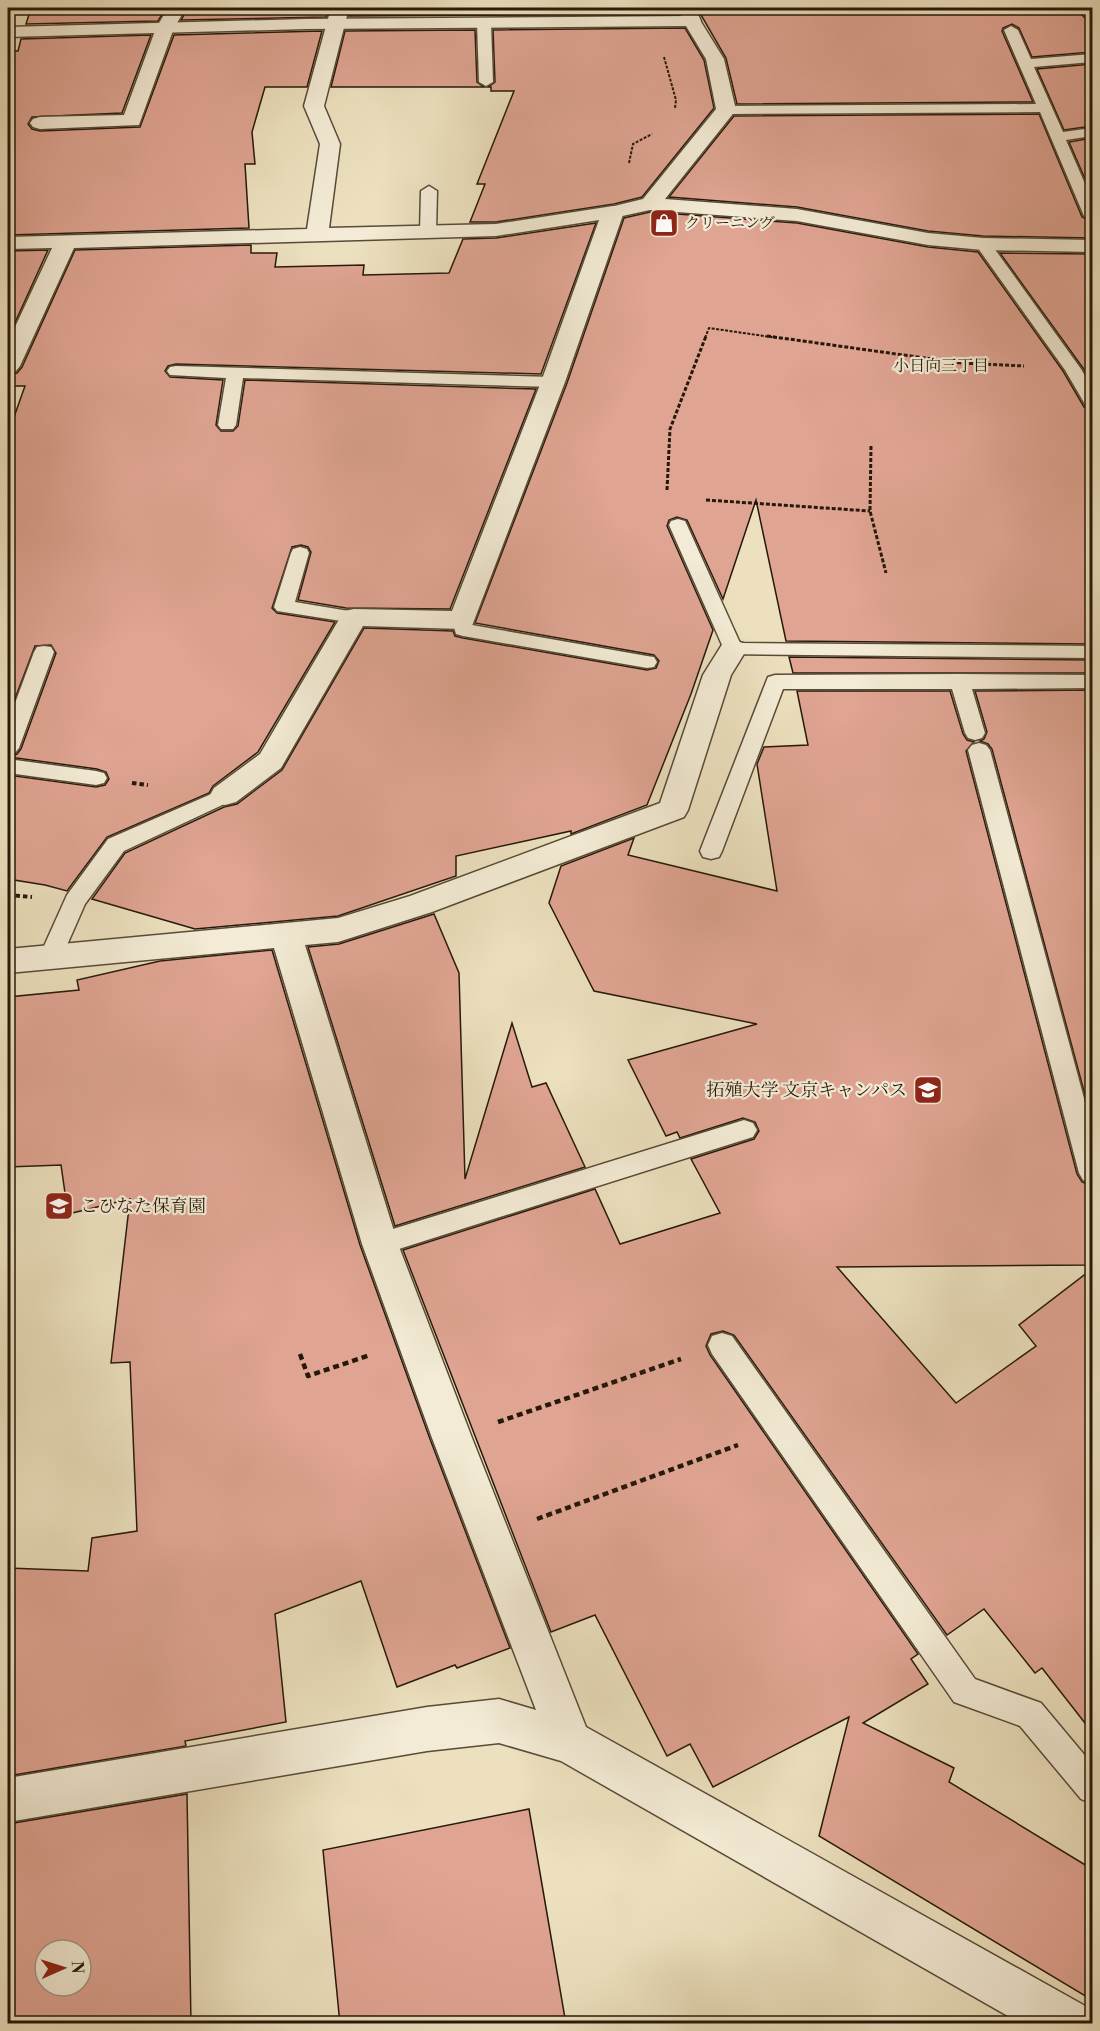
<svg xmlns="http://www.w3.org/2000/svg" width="1100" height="2031" viewBox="0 0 1100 2031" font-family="'Libre Bodoni','Noto Serif JP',serif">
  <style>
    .building { fill: #dfa492; stroke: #26190a; stroke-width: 1.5; fill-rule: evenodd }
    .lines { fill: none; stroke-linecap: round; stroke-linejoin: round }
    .service-casing { stroke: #584b37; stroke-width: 3 }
    .minor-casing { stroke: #584b37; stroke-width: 3 }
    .tertiary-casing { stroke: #584b37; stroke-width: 3 }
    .path-far3 { stroke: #26190a; stroke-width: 2; stroke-dasharray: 3 1.5; stroke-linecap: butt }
    .path-far2 { stroke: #26190a; stroke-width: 3; stroke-dasharray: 4 2; stroke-linecap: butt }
    .path-far1 { stroke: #26190a; stroke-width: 4; stroke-dasharray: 4.5 3; stroke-linecap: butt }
    .path { stroke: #26190a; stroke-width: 4.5; stroke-dasharray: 6 4; stroke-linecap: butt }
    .service { fill: #f3ebd5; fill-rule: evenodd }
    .minor { fill: #f3ebd5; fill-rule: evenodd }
    .tertiary { fill: #f3ebd5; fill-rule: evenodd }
    .labels { text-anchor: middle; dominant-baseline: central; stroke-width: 4.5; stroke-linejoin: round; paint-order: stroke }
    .far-poi-label { font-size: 15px; fill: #26190a; stroke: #f3ebd5; text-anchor: start }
    .far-neighbourhood-label { font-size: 16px; fill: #26190a; stroke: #f3ebd5 }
    .poi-label { font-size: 18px; fill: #26190a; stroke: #f3ebd5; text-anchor: end }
  </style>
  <rect width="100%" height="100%" fill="#ece0be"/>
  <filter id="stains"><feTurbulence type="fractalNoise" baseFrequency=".00333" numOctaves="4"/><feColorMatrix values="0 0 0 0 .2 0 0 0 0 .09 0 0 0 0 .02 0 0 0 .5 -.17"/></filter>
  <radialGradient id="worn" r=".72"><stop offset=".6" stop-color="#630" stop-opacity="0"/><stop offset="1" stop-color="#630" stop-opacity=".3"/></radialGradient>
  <g class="building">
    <path d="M 31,8 L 166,8 L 158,21 L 26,24 Z"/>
    <path d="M 188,8 L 329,8 L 326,17 L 181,20 Z"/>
    <path d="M 351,8 L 675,8 L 678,14 L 349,16 Z"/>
    <path d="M 697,8 L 1075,8 L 1092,25 L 1092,52 L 1032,57 L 1019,28 L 1012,24 L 1003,28 L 1002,31 L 1033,102 L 737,104 L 726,58 Z"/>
    <path d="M 685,28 L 704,60 L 714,108 L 642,197 L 614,204 L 496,222 L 470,222 L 485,184 L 477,184 L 514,91 L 491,91 L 491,87 L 488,87 L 495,82 L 493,30 Z"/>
    <path d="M 475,30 L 477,82 L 484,87 L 331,87 L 345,31 Z"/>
    <path d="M 322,31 L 307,87 L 265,87 L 252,132 L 255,164 L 245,164 L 249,228 L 8,235 L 8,51 L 18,51 L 21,39 L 151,35 L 122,113 L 32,117 L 28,124 L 32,129 L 40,131 L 140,127 L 174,35 Z"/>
    <path d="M 1092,64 L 1092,126 L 1064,130 L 1037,69 Z"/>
    <path d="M 1039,114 L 1082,217 L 1092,222 L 1092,238 L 983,236 L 928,231 L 797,207 L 669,197 L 734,116 Z"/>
    <path d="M 1092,138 L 1092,195 L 1069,142 Z"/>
    <path d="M 650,212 L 797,223 L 928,247 L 978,252 L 1063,371 L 1084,407 L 1092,409 L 1092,644 L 786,641 L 756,500 L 723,599 L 687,520 L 677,517 L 669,520 L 667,526 L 713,630 L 691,694 L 647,805 L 571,834 L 571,831 L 456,856 L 456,876 L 338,916 L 195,929 L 92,899 L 125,853 L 224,807 L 237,804 L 282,770 L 364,628 L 453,631 L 455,636 L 463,638 L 647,670 L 656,668 L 659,661 L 654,655 L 475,623 L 567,383 L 624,218 Z"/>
    <path d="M 596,223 L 541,374 L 176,364 L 168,366 L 165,371 L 170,377 L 223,380 L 216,425 L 221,431 L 233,431 L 238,426 L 245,380 L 536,389 L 450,609 L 346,608 L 298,600 L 311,552 L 308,547 L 301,545 L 292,547 L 272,608 L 277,613 L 335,622 L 258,752 L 213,786 L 209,793 L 107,837 L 67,891 L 45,885 L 8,879 L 8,775 L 96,787 L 105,785 L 109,779 L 106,772 L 97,769 L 9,757 L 17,754 L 21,749 L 56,653 L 51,645 L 35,646 L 8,717 L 8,434 L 25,386 L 8,386 L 8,375 L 17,373 L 22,367 L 75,250 L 251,245 L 251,253 L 277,253 L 275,267 L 364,265 L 363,275 L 449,273 L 463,239 L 496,238 Z"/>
    <path d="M 48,250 L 8,338 L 8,251 Z"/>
    <path d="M 1000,253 L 1092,254 L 1092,384 L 1083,368 Z"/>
    <path d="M 789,657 L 1092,660 L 1092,673 L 793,673 Z"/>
    <path d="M 1092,690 L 1092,1121 L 992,749 L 988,744 L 980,741 L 984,739 L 987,732 L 975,691 Z"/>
    <path d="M 797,691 L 950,691 L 963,734 L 967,740 L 974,742 L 966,751 L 1077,1174 L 1082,1182 L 1092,1186 L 1092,1265 L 837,1267 L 956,1403 L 1036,1346 L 1019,1325 L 1092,1269 L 1092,1732 L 1042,1668 L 1035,1673 L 984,1609 L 947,1635 L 734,1335 L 723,1331 L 711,1334 L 706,1346 L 710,1355 L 918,1654 L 911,1659 L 928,1684 L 863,1723 L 954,1768 L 949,1782 L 1092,1869 L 1092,2000 L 819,1836 L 849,1717 L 713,1787 L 690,1744 L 667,1756 L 595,1615 L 551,1632 L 403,1250 L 595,1189 L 620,1244 L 720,1213 L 691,1159 L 754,1139 L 759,1131 L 755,1122 L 743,1118 L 680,1138 L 677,1132 L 666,1136 L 628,1060 L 757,1024 L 594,991 L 549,903 L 561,866 L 634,838 L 628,855 L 777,891 L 757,764 L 764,747 L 808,745 Z"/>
    <path d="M 434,914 L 459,973 L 465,1179 L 512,1023 L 532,1087 L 546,1083 L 585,1167 L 395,1226 L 308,947 L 339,944 Z"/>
    <path d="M 272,950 L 360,1245 L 430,1439 L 510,1648 L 457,1668 L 455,1665 L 397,1687 L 361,1581 L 275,1614 L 286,1722 L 185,1741 L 186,1746 L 8,1776 L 8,1568 L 88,1571 L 92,1538 L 137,1531 L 130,1362 L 111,1363 L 130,1199 L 68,1214 L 61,1165 L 8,1167 L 8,997 L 79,990 L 77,980 L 160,961 Z"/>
    <path d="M 187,1794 L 191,2024 L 8,2024 L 8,1824 ZM 45,1950 L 81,1950 L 81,1986 L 45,1986 Z"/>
    <path d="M 529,1809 L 566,2024 L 340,2024 L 323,1850 Z"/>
  </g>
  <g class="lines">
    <g class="service-casing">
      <g id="service">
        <path d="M 484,19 L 491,23 L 493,82 L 486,86 L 479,82 L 477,23 Z"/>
        <path d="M 1011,26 L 1018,30 L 1031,59 L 1092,54 L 1092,62 L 1034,67 L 1063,132 L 1092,128 L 1092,136 L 1066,140 L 1092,200 L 1092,220 L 1084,216 L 1040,112 L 726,114 L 719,110 L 726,106 L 1036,104 L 1004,30 Z"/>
        <path d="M 429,186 L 437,191 L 436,232 L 428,237 L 420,232 L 421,191 Z"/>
        <path d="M 983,239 L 989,241 L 1081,369 L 1092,388 L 1092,407 L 1086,406 L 1065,370 L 975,244 Z"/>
        <path d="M 176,366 L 553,377 L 559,378 L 562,382 L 559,386 L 553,387 L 243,378 L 236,425 L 233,429 L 221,429 L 218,425 L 226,378 L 170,375 L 167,371 L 170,367 Z"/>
        <path d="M 678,519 L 685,521 L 687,525 L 740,643 L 1092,646 L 1092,658 L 726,654 L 669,525 L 671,521 Z"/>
        <path d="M 300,547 L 307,549 L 309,553 L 295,602 L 361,613 L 364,617 L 361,621 L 354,623 L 277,611 L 274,607 L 291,553 L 293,549 Z"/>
        <path d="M 462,614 L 469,616 L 472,625 L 647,656 L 654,657 L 657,662 L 654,667 L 647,668 L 463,636 L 456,634 L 452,620 L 455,616 Z"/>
        <path d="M 44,646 L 51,647 L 54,652 L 19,748 L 15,753 L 8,755 L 8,722 L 34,652 L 37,647 Z"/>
        <path d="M 960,674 L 1092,675 L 1092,688 L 972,689 L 985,733 L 982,738 L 975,740 L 968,738 L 965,733 L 952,689 L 783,689 L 722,851 L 719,857 L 711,859 L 703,857 L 700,851 L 768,677 L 775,675 Z"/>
        <path d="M 979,743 L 986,745 L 990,750 L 1092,1128 L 1092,1184 L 1083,1180 L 1079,1173 L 968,750 L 972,745 Z"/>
        <path d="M 8,759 L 96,771 L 104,773 L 107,778 L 104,783 L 96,785 L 8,773 Z"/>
        <path d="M 225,788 L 233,790 L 236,795 L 233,800 L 124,851 L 85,904 L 60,961 L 52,964 L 44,961 L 40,955 L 67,895 L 108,839 Z"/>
        <path d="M 744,1120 L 753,1123 L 757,1130 L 753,1137 L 380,1255 L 371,1252 L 367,1244 L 371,1236 L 380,1233 Z"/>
        <path d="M 722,1333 L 732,1336 L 975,1679 L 1041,1703 L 1092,1764 L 1092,1804 L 1081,1799 L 1020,1726 L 954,1702 L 712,1354 L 708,1345 L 712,1336 Z"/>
      </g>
    </g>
    <g class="minor-casing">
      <g id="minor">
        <path d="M 168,8 L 186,8 L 174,28 L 139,125 L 40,129 L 33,127 L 30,123 L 33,119 L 40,117 L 124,115 L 156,28 Z"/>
        <path d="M 331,8 L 349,8 L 324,106 L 340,144 L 329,228 L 496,224 L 613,206 L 620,208 L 624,212 L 565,382 L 472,626 L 462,629 L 363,626 L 281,768 L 236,802 L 225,805 L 214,802 L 210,795 L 214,788 L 260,754 L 344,611 L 354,609 L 452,611 L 541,382 L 599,220 L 496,236 L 74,248 L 20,366 L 16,371 L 8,373 L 8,342 L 52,248 L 8,249 L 8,237 L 307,229 L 320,144 L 304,106 Z"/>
        <path d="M 677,8 L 695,8 L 701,21 L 698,25 L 686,25 Z"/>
        <path d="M 733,640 L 743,643 L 747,649 L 731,675 L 688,810 L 684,817 L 432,912 L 338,942 L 305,945 L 398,1244 L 472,1438 L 586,1727 L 1087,2007 L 1092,2024 L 1022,2024 L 561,1761 L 499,1743 L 427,1751 L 8,1822 L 8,1778 L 427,1707 L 499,1699 L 536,1710 L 432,1438 L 362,1244 L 274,948 L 8,973 L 8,949 L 338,918 L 410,896 L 660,803 L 703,675 L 723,643 Z"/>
      </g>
    </g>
    <g class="tertiary-casing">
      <path id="tertiary" d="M 692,16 L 698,17 L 724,59 L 736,110 L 665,199 L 797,209 L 928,233 L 983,238 L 1092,240 L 1092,252 L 983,250 L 928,245 L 797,221 L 650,210 L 613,218 L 606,216 L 602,212 L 606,208 L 643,199 L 716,109 L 706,59 L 686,26 L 306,29 L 8,37 L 8,27 L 306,19 Z"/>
    </g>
    <g class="path-far3">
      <path d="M 664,57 L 676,100 L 675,108"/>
      <path d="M 629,163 L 633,144 L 652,134"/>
      <path d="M 705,338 L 709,328 L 778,338"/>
    </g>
    <g class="path-far2">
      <path d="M 767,336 L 961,363 L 1024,366"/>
      <path d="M 871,446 L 870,511 L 886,573"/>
      <path d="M 667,490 L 670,429 L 706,336"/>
      <path d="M 706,500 L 870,511"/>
    </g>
    <g class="path-far1">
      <path d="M 132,783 L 148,785"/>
      <path d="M 8,895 L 32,897"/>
    </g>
    <g class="path">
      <path d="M 300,1354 L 308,1376 L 370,1355"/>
      <path d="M 498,1422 L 681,1359"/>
      <path d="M 537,1519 L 738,1445"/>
    </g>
    <use href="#service" class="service"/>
    <use href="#minor" class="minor"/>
    <use href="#tertiary" class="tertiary"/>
  </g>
  <defs>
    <g id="shop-square" transform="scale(1.5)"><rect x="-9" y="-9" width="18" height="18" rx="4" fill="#8f2418" stroke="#f3ebd5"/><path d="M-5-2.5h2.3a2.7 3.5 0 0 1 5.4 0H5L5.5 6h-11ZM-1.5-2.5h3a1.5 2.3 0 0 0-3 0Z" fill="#fff"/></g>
    <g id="university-square" transform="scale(1.5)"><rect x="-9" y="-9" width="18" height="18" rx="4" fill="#8f2418" stroke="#f3ebd5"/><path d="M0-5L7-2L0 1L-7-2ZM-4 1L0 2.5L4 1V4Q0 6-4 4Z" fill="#fff"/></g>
    <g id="school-square" transform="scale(1.5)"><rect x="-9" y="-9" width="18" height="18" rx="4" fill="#8f2418" stroke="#f3ebd5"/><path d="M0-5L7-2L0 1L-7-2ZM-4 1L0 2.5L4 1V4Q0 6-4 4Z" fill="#fff"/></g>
  </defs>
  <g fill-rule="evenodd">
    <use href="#shop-square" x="664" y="223"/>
    <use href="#university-square" x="928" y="1090"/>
    <use href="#school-square" x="59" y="1206"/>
  </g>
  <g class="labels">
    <g class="far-poi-label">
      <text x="685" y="223">クリーニング</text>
    </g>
    <g class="far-neighbourhood-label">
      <text x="941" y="366">小日向三丁目</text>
    </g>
    <g class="poi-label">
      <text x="907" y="1090">拓殖大学 文京キャンパス</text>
      <text x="80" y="1206" text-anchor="start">こひなた保育園</text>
    </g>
  </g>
  <rect width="1100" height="2031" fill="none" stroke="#ece0be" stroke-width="30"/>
  <rect x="9" y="9" width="1082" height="2013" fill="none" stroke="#26190a" stroke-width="3"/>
  <rect x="15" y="15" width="1070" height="2001" fill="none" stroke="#26190a" stroke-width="1.5"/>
  <g transform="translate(63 1968) rotate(87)"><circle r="28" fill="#f3ebd5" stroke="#a19784" stroke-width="1.5"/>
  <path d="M0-4.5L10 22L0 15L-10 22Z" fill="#8f2418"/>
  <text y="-9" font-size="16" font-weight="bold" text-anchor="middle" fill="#26190a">N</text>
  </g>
  <rect width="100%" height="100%" filter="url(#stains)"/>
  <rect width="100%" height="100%" fill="url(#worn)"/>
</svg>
